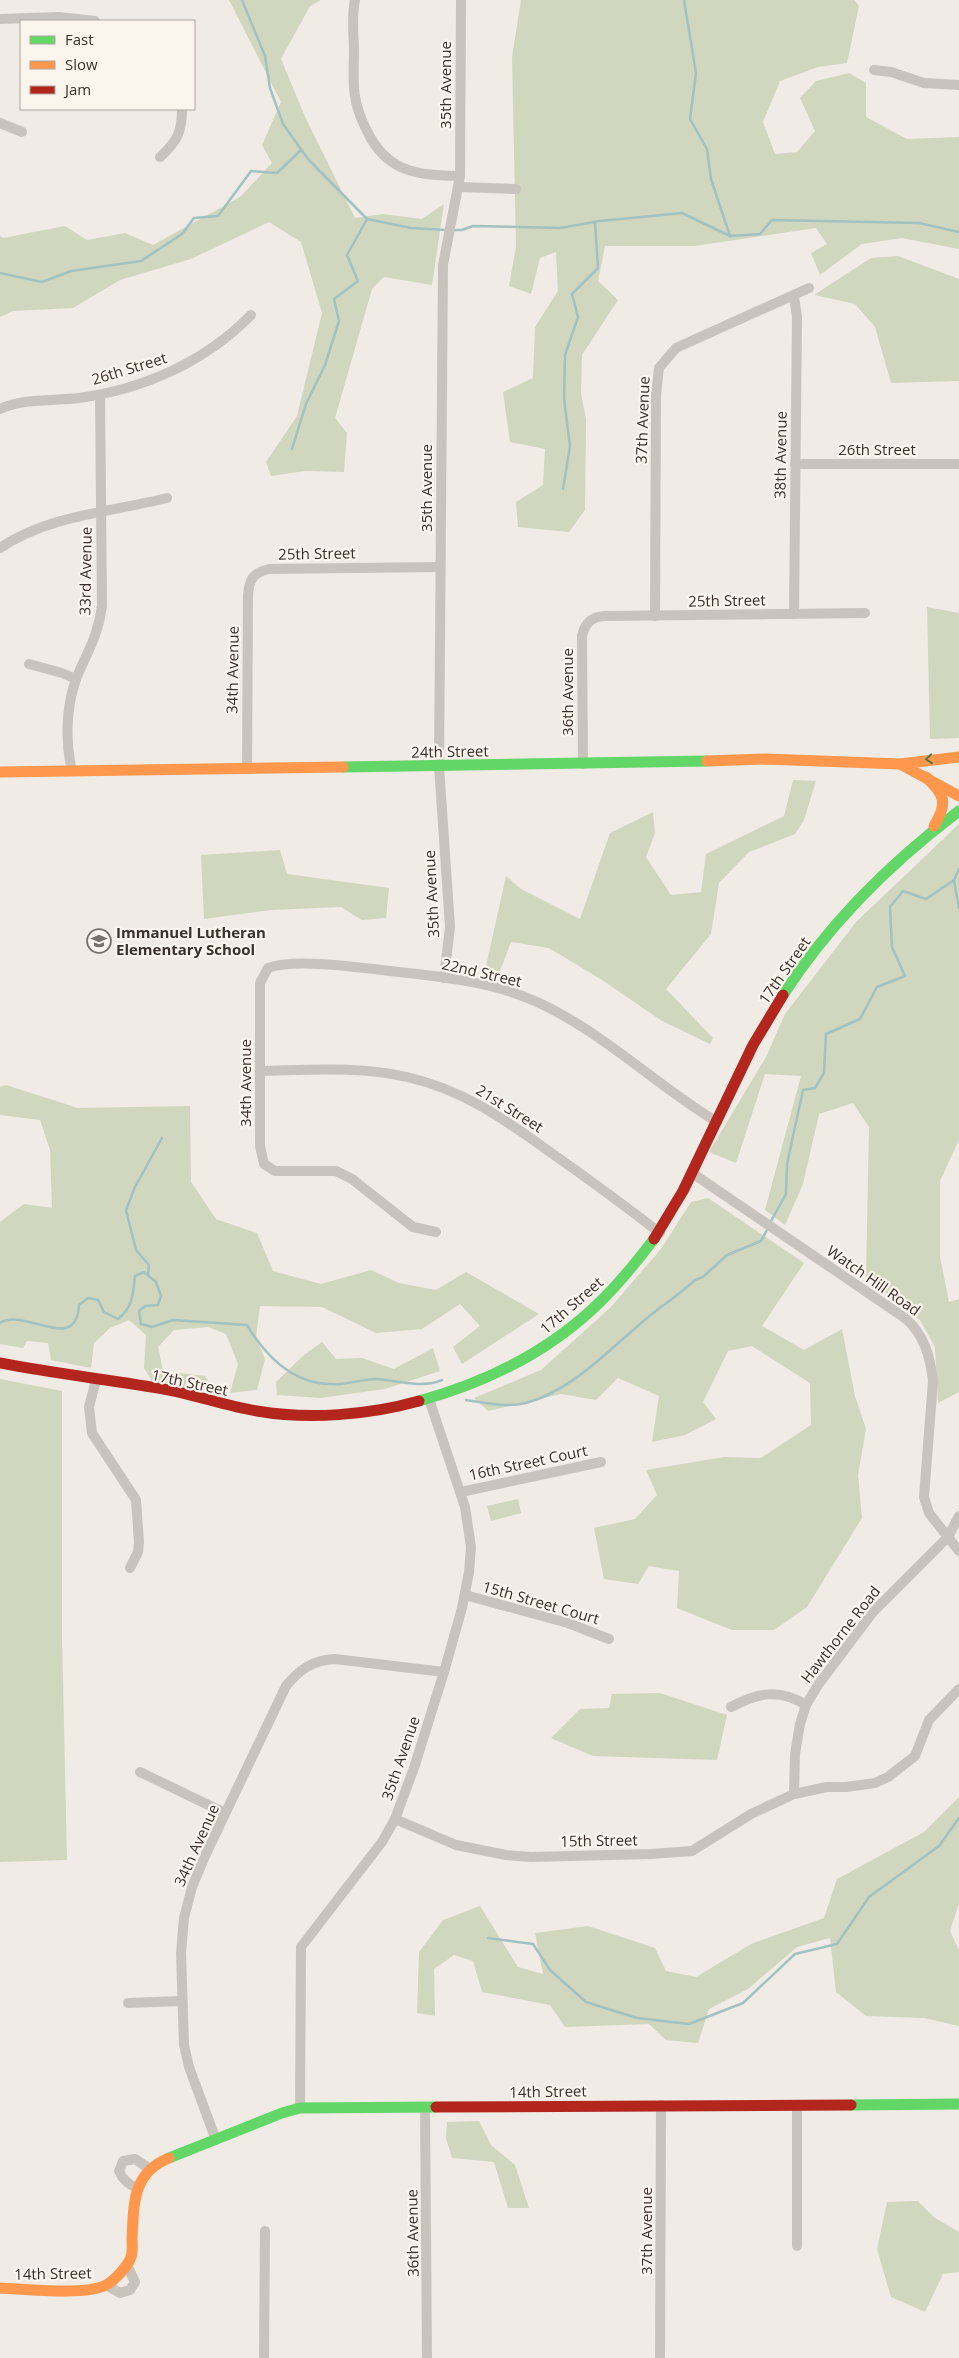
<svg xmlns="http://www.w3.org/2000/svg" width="959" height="2358" viewBox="0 0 959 2358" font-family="'Open Sans',sans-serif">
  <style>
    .green { fill: #d1d6bf }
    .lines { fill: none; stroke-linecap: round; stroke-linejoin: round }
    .stream { stroke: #a1c2c1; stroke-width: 2.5 }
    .street { stroke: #c9c3be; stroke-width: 10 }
    .fast { stroke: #63d668; stroke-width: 11 }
    .slow { stroke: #ff974d; stroke-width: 11 }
    .jam { stroke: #b3261e; stroke-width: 11 }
    .oneway { stroke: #4d7b46 }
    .labels { text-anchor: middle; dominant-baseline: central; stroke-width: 4.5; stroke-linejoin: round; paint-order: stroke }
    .street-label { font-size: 15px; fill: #3b302b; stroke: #fbf5ee }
    .poi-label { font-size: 15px; font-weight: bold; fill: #3b302b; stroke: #fbf5ee; text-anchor: start }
  </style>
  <rect width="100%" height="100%" fill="#f0ebe5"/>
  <g class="green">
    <path d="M 229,0 L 321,0 L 310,6 L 281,59 L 306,119 L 355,218 L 383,214 L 422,219 L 444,204 L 432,285 L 384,277 L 372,289 L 335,418 L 347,433 L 344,472 L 305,471 L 271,476 L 266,462 L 297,416 L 322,313 L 301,242 L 269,222 L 191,259 L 120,280 L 73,308 L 13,311 L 0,317 L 0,236 L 3,238 L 65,226 L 87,240 L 125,233 L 153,245 L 240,197 L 272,163 L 262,145 L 281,102 Z"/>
    <path d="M 521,0 L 854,0 L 859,6 L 847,63 L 818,67 L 780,81 L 763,122 L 775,154 L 797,152 L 815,131 L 800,98 L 816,81 L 849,73 L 866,83 L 866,117 L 907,139 L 959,137 L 959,249 L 902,238 L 862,244 L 820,275 L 811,253 L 827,244 L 816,228 L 694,246 L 605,246 L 598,281 L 618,300 L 582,355 L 581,393 L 586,419 L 585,510 L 569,532 L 518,527 L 516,502 L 543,485 L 545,449 L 510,442 L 503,392 L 533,378 L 535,327 L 558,291 L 556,252 L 540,258 L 531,294 L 509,286 L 516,247 L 512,57 Z"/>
    <path d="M 898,256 L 959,279 L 959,381 L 891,383 L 875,327 L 855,304 L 814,295 L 871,258 Z"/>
    <path d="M 927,607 L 959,613 L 959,738 L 930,739 Z"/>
    <path d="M 793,780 L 816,781 L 804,820 L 795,834 L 749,852 L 719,883 L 711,934 L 666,989 L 713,1038 L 710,1044 L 662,1021 L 602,980 L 549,948 L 511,942 L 496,982 L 483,980 L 506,876 L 521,889 L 580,919 L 610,833 L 653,812 L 655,833 L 646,857 L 671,895 L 701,892 L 706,854 L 784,816 Z"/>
    <path d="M 959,824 L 959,1140 L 940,1181 L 940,1257 L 949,1302 L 959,1299 L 959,1392 L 938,1403 L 935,1347 L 920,1320 L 866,1278 L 869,1127 L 853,1103 L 819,1114 L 803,1184 L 785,1225 L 765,1210 L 801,1076 L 765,1074 L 736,1163 L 709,1152 L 766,1057 L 785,1014 L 856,922 Z"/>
    <path d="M 280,850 L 287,874 L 389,888 L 386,918 L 362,920 L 341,907 L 271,910 L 204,919 L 201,855 Z"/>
    <path d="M 6,1085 L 78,1108 L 190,1106 L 191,1182 L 216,1219 L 257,1233 L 273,1271 L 321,1284 L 371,1270 L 399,1283 L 436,1290 L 466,1272 L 539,1314 L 462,1364 L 453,1347 L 480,1326 L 460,1304 L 422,1329 L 376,1333 L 322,1307 L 260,1306 L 256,1337 L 265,1359 L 257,1390 L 230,1393 L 238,1364 L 226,1334 L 208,1327 L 174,1330 L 158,1347 L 163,1371 L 205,1376 L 215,1392 L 152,1381 L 144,1368 L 146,1335 L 129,1320 L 110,1328 L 94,1343 L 91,1368 L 51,1360 L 48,1343 L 27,1341 L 23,1348 L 0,1344 L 0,1222 L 24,1204 L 52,1208 L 50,1150 L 40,1120 L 0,1115 L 0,1087 Z"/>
    <path d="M 708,1198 L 804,1263 L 762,1326 L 804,1350 L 842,1329 L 855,1396 L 866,1429 L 858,1475 L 862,1518 L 807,1607 L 774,1630 L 732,1630 L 677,1608 L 679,1571 L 649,1566 L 638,1584 L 604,1579 L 594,1528 L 635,1519 L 657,1495 L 646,1470 L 724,1457 L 761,1458 L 811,1425 L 810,1383 L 752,1346 L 728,1351 L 703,1402 L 716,1419 L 685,1435 L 652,1442 L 659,1396 L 618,1378 L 596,1400 L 561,1394 L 488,1411 L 474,1398 L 541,1370 L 610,1308 L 661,1249 L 691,1202 Z"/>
    <path d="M 322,1342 L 336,1359 L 362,1358 L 394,1369 L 433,1348 L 440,1371 L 385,1389 L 320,1398 L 277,1395 L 276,1382 L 304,1355 Z"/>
    <path d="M 0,1379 L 62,1391 L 62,1636 L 67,1860 L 0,1862 Z"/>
    <path d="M 518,1499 L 521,1513 L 491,1521 L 487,1506 Z"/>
    <path d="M 660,1693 L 727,1715 L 717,1760 L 593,1756 L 551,1738 L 580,1709 L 609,1708 L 612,1694 Z"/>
    <path d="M 959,1797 L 959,1903 L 950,1931 L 959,1950 L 959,2026 L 924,2018 L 866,2016 L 836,1992 L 830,1938 L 797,1947 L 748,1989 L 709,2009 L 698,2043 L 666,2040 L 649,2024 L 565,2027 L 550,2005 L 482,1992 L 473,1961 L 454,1955 L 434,1969 L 435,2016 L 417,2013 L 419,1952 L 443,1920 L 480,1906 L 518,1967 L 543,1974 L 535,1933 L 588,1926 L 655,1948 L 666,1971 L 696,1977 L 751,1944 L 824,1918 L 837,1879 L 924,1832 Z"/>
    <path d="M 479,2121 L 491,2145 L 515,2165 L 529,2208 L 508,2208 L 494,2162 L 452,2158 L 446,2138 L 447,2122 Z"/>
    <path d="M 918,2201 L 935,2218 L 959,2232 L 959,2272 L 943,2274 L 925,2312 L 891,2297 L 877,2249 L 887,2202 Z"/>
  </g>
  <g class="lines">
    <g class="stream">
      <path d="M 242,0 L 265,56 L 270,88 L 283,124 L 308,159 L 367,219 L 411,228 L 446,230"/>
      <path d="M 684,0 L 696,73 L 690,119 L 707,149 L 711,179 L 730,236"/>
      <path d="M 452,230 L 462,230 L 473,226 L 560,228 L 600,221 L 682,213 L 730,236 L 760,234 L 772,220 L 919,223 L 959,232"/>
      <path d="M 0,273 L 42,282 L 71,271 L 141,261 L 182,234 L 194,218 L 218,216 L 251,171 L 277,173 L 301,150"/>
      <path d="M 292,449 L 306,404 L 325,365 L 339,321 L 334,299 L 358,281 L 347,255 L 367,219"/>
      <path d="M 563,489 L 570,446 L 564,399 L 565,355 L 578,317 L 572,294 L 598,268 L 595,222"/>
      <path d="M 954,881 L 959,908"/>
      <path d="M 770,1223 L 786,1194 L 787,1164 L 803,1090 L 815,1088 L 824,1073 L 826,1034 L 860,1019 L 877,987 L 905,976 L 892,947 L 890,907 L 903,891 L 926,899 L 954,880 L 959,869"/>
      <path d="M 148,1275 L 149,1265 L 136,1250 L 126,1210 L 135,1187 L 162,1138"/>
      <path d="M 0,1323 C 24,1307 77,1355 79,1305 L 88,1298 L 98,1300 L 104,1312 L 118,1319 C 133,1307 133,1294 135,1276 L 144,1272 L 156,1282 L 161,1296 L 158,1305 L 145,1306 L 139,1311 L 141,1324 L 152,1327 L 173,1320 L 247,1325 C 268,1360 297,1388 341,1384 C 352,1383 364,1379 375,1379 C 397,1380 422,1389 442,1380"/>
      <path d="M 466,1400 C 485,1403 507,1408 526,1403 C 572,1391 612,1347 647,1318 C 663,1305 680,1294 695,1280 L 703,1277 L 727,1255 L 761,1241 L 768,1228"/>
      <path d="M 488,1938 L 533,1944 L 550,1970 L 586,2002 L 637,2018 L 689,2024 L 743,2003 L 795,1954 L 837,1944 L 869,1897 L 939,1846 L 959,1818"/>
    </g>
    <g class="street">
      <path d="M 355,0 C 351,17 354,36 354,53 C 353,85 352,102 367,131 C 387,173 418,175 460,176"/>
      <path d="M 0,19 L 59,17 L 95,21"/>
      <path d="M 874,70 L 891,72 L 924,83 L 959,85"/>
      <path d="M 0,123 L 22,132"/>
      <path d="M 160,157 C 177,142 182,132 182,109"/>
      <path d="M 459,187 L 516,189"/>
      <path d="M 794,297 L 797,317 L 794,614"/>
      <path d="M 0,409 C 23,398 54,401 79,398 C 144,389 205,362 251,315"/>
      <path d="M 795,464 L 959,464"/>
      <path d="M 0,548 C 49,515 111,512 167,498"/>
      <path d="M 655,616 L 656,395 L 659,368 L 676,348 L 809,288"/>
      <path d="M 29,664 L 62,673 L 76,679"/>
      <path d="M 583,764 L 582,636 C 585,623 591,617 605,616 L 865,613"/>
      <path d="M 247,769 L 248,596 C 249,579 253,573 269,569 L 440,567"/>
      <path d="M 72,771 C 65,742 66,708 76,679 C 87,652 98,637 102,606 L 100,395"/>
      <path d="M 444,978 L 450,927 L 439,766 L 443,265 L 460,176 L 461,0"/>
      <path d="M 260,1071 C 309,1070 360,1066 407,1077 C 464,1090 504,1119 550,1152 C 587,1178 624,1205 660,1233"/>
      <path d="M 692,1173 L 905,1318 C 924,1334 930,1356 933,1381 L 924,1497 L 929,1513 L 959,1551"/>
      <path d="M 436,1232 L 413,1227 L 352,1179 L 336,1171 L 275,1171 L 264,1164 L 260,1146 L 260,983 L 268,968 C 292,959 348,966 374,969 C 428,976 488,979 537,1002 C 603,1032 656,1085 717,1122"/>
      <path d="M 96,1380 L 89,1407 L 92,1433 L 136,1500 L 139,1542 L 138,1552 L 130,1568"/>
      <path d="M 461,1492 L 601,1462"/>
      <path d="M 465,1595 L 568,1623 L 609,1639"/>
      <path d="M 731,1707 C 757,1693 779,1688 806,1705"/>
      <path d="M 140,1772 L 225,1813"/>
      <path d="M 794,1794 L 795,1754 L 800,1724 L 806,1705 L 818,1685 L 873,1612 L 948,1537 L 959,1516"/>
      <path d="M 395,1819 L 456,1845 L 506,1855 L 531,1857 L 651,1854 L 692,1851 L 751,1814 L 794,1794 L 827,1787 L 846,1787 L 875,1783 L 888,1777 L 915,1756 L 929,1720 L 959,1689"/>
      <path d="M 128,2003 L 182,2001"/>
      <path d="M 425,2107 L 427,2358"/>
      <path d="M 300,2108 L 301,1947 L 382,1842 L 395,1819 L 414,1768 L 444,1672 L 462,1608 L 469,1572 L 471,1547 L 465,1507 L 429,1399"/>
      <path d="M 216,2140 L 189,2067 L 184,2045 L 181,1953 L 184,1918 L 192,1887 L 205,1856 L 286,1686 C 300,1669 313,1660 335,1659 L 444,1672"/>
      <path d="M 137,2188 C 128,2184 123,2180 119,2171 L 123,2161 L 135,2159 L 150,2169"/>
      <path d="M 797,2246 L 797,2106"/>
      <path d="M 106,2285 L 120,2293 L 130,2290 L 135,2282 L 127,2265"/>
      <path d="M 264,2358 L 265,2231"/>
      <path d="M 660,2358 L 661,2105"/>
    </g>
    <g class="fast">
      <path d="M 343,767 L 707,761"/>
      <path d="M 783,995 C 830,922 890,863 959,811"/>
      <path d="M 419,1401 C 488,1382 551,1351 602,1300 C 621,1281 638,1260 654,1239"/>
      <path d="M 851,2105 L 959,2104"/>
      <path d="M 169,2158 L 282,2113 L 300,2108 L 436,2107"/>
    </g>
    <g class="slow">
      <path d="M 707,761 L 766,759 L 900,764 L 959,757"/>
      <path d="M 900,764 L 959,796"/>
      <path d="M 0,772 L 343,767"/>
      <path d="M 926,777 C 945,795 948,803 934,826"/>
      <path d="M 0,2288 C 25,2289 85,2296 106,2285 C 114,2281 128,2266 131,2257 C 133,2252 132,2243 132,2238 C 134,2204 132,2173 169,2158"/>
    </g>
    <g class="jam">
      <path d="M 654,1239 L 683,1191 L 753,1045 L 783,995"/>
      <path d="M 0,1363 C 56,1374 113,1380 169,1390 C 199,1396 227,1406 257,1411 C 309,1420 369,1415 419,1401"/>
      <path d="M 436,2107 L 851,2105"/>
    </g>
  </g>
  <defs><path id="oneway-chevron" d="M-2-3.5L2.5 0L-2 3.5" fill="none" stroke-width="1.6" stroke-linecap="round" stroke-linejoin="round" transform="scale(1.25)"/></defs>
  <use class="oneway" href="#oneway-chevron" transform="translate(929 759) rotate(175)"/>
  <defs>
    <g id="school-ring" transform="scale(1.25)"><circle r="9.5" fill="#fbf5ee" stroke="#7a716c" stroke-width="1.5"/><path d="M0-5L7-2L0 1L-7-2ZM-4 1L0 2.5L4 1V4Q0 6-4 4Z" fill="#7a716c"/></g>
  </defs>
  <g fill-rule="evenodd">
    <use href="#school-ring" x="99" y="941"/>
  </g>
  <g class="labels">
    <g class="street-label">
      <text transform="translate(445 85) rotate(-90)">35th Avenue</text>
      <text transform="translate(129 368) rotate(-17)">26th Street</text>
      <text transform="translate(642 420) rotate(-88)">37th Avenue</text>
      <text x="877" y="449">26th Street</text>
      <text transform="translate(780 455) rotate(-89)">38th Avenue</text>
      <text transform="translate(426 488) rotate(-90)">35th Avenue</text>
      <text transform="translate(317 553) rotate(-1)">25th Street</text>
      <text transform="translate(85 571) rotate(-89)">33rd Avenue</text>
      <text transform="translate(727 600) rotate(-1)">25th Street</text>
      <text transform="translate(232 670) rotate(-89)">34th Avenue</text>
      <text transform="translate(567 692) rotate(-90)">36th Avenue</text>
      <text transform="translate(450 751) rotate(-1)">24th Street</text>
      <text transform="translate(431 894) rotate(-93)">35th Avenue</text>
      <text transform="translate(784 970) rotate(-55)">17th Street</text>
      <text transform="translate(482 972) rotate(13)">22nd Street</text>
      <text transform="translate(245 1083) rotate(-90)">34th Avenue</text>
      <text transform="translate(510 1108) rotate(32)">21st Street</text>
      <text transform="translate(874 1280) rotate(35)">Watch Hill Road</text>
      <text transform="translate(571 1305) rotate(-41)">17th Street</text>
      <text transform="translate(190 1382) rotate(12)">17th Street</text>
      <text transform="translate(528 1462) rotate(-12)">16th Street Court</text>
      <text transform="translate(541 1602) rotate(16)">15th Street Court</text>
      <text transform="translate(840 1634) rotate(-52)">Hawthorne Road</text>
      <text transform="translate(400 1758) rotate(-71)">35th Avenue</text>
      <text transform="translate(599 1840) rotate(-1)">15th Street</text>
      <text transform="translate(196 1845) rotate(-66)">34th Avenue</text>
      <text transform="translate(548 2091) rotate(-1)">14th Street</text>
      <text transform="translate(646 2231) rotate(-90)">37th Avenue</text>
      <text transform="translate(412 2233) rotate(-91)">36th Avenue</text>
      <text transform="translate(53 2273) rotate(-1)">14th Street</text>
    </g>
    <g class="poi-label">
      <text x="116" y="932">Immanuel Lutheran<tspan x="116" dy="17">Elementary School</tspan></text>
    </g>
  </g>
  <rect x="20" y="20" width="175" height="90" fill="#fbf5ee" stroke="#aea6a0"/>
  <rect x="30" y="36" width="25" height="8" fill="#63d668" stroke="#aea6a0"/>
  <text x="65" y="45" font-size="15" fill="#3b302b">Fast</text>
  <rect x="30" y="61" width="25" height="8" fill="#ff974d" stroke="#aea6a0"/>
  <text x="65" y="70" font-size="15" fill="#3b302b">Slow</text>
  <rect x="30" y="86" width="25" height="8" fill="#b3261e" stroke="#aea6a0"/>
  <text x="65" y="95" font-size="15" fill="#3b302b">Jam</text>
</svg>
